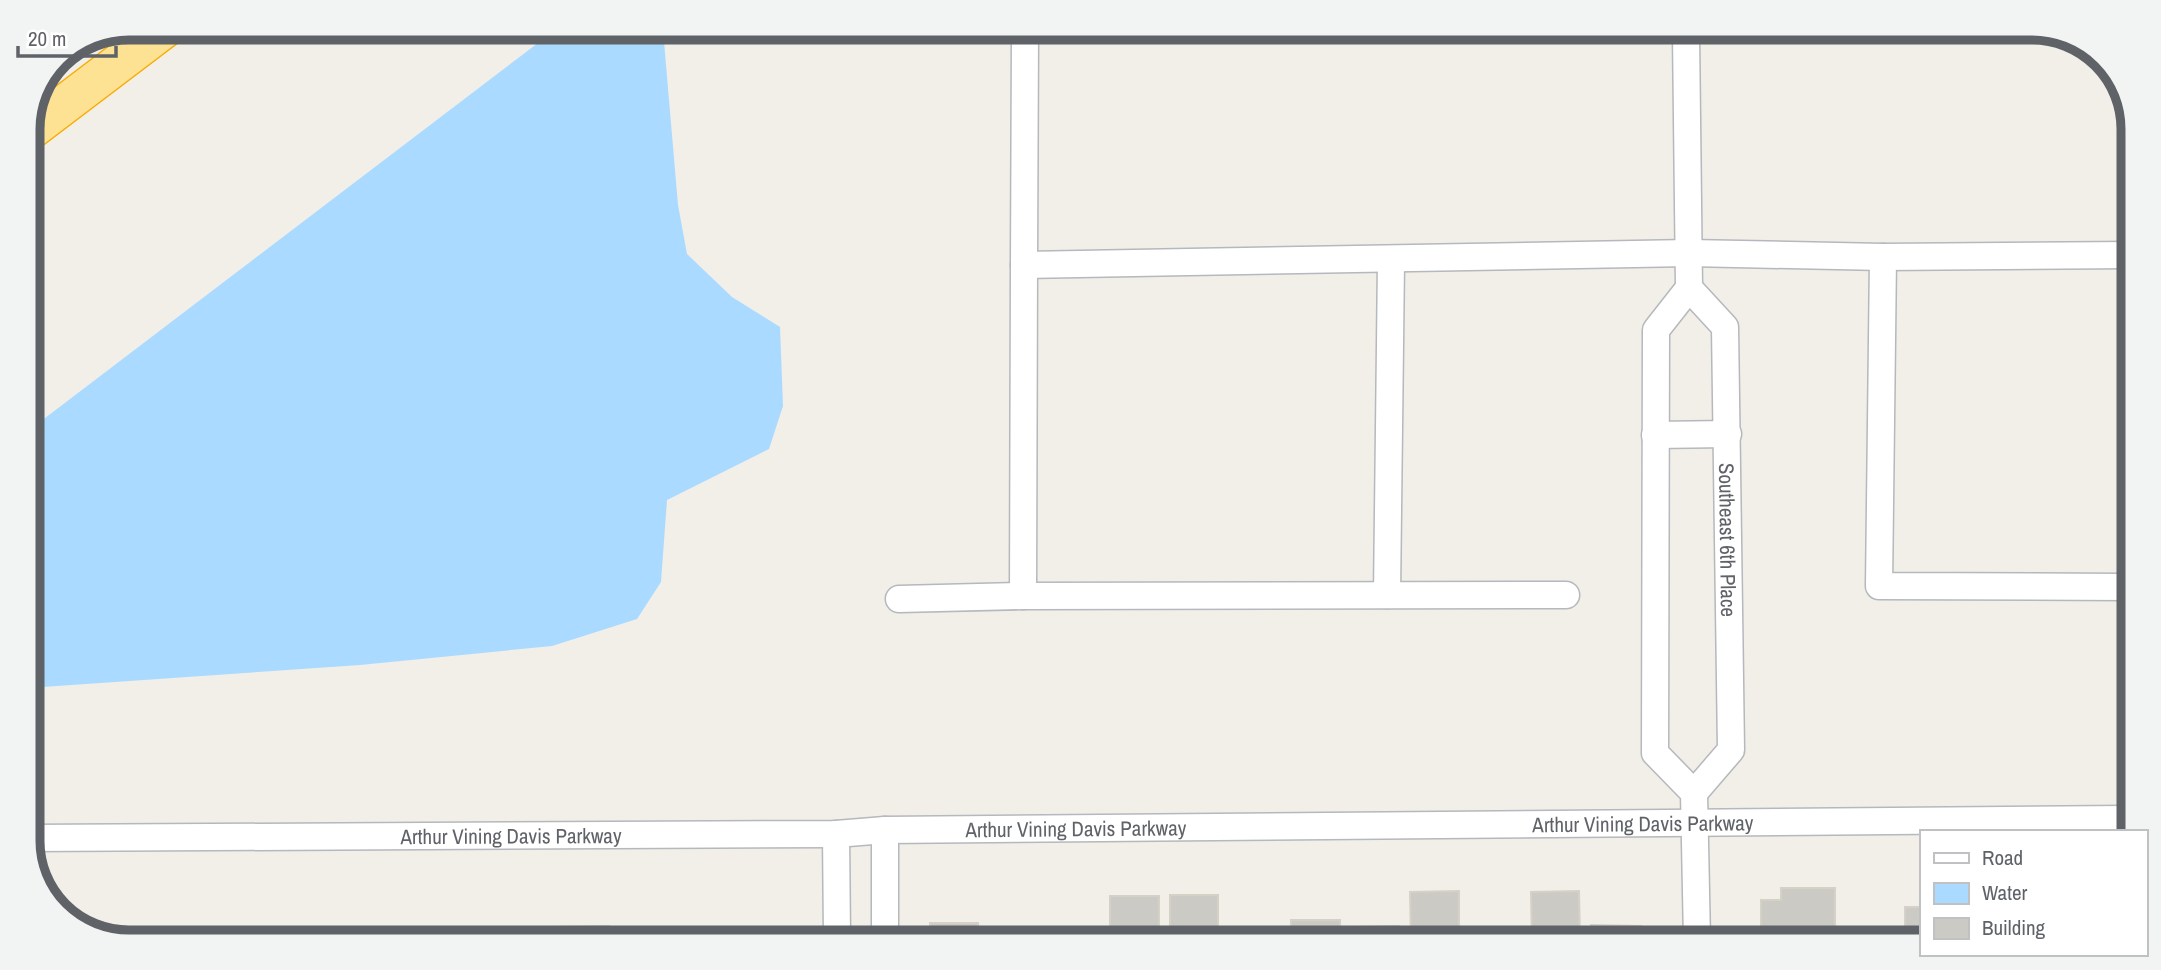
<svg xmlns="http://www.w3.org/2000/svg" width="2161" height="970" viewBox="0 0 2161 970" font-family="'Archivo Narrow',sans-serif">
  <style>
    .water { fill: #aadaff }
    .building { fill: #cccac5; stroke: #d6d1c6; stroke-width: 2 }
    .lines { fill: none; stroke-linecap: round; stroke-linejoin: round }
    .minor-casing { stroke: #b5b8bc; stroke-width: 29 }
    .motorway-casing { stroke: #f9ab00; stroke-width: 41 }
    .minor { stroke: #fff; stroke-width: 26 }
    .motorway { stroke: #fde293; stroke-width: 38 }
    .labels { text-anchor: middle; dominant-baseline: central; stroke-width: 5; stroke-linejoin: round; paint-order: stroke }
    .street-label { font-size: 21px; fill: #5f6368; stroke: #fff }
    .rim { fill: none; stroke: #5f6368; stroke-width: 9 }
  </style>
  <rect width="100%" height="100%" fill="#f1efe8"/>
  <path class="water" d="M 555,30 L 663,30 L 678,205 L 687,254 L 732,297 L 780,327 L 783,406 L 769,449 L 667,500 L 661,582 L 637,619 L 552,646 L 360,665 L 28,688 L 28,431 Z"/>
  <g class="building">
    <path d="M 1781,888 L 1835,888 L 1835,937 L 1761,937 L 1761,900 L 1781,900 Z"/>
    <path d="M 1459,891 L 1459,940 L 1411,939 L 1410,892 Z"/>
    <path d="M 1579,891 L 1580,940 L 1532,940 L 1531,892 Z"/>
    <rect x="1170" y="895" width="48" height="44"/>
    <rect x="1110" y="896" width="49" height="42"/>
    <path d="M 1905,907 L 1921,907 L 1921,942 L 1905,941 Z"/>
    <rect x="1291" y="920" width="49" height="19"/>
    <path d="M 930,923 L 978,923 L 979,938 L 930,938 Z"/>
    <path d="M 1591,925 L 1641,926 L 1641,940 L 1591,940 Z"/>
    <path d="M 609,926 L 609,936 L 364,935 L 364,930 Z"/>
    <path d="M 1399,926 L 1399,939 L 1351,939 L 1350,927 Z"/>
    <rect x="990" y="927" width="50" height="11"/>
    <path d="M 1496,928 L 1521,928 L 1521,940 L 1471,940 L 1471,932 L 1496,931 Z"/>
    <path d="M 770,929 L 770,937 L 708,937 L 708,930 Z"/>
    <path d="M 1254,929 L 1254,934 L 1279,933 L 1280,939 L 1230,939 L 1230,930 Z"/>
    <path d="M 258,930 L 258,935 L 90,934 L 87,932 Z"/>
    <path d="M 1050,930 L 1073,930 L 1073,935 L 1099,935 L 1099,938 L 1050,938 Z"/>
  </g>
  <g class="lines">
    <g class="minor-casing">
      <g id="minor">
        <path d="M 1025,32 L 1024,265 L 1689,253 L 1883,257 L 2131,255"/>
        <path d="M 1686,34 L 1689,288 L 1656,330 L 1655,753 L 1694,793 L 1697,941"/>
        <path d="M 1883,257 L 1879,586 L 2128,587"/>
        <path d="M 1024,265 L 1023,596 L 1566,595"/>
        <path id="s1" d="M 1689,288 L 1725,327 L 1731,750 L 1694,793"/>
        <path d="M 1655,435 L 1728,434"/>
        <path d="M 1387,595 L 1391,261"/>
        <path d="M 899,599 L 1023,596"/>
        <path d="M 885,830 L 885,937"/>
        <path d="M 836,834 L 837,937"/>
        <path id="s2" d="M 28,838 L 836,834 L 885,830 L 2126,819"/>
      </g>
    </g>
    <g class="motorway-casing">
      <path id="motorway" d="M 28,132 L 165,28"/>
    </g>
    <use href="#minor" class="minor"/>
    <use href="#motorway" class="motorway"/>
  </g>
  <g class="labels">
    <g class="street-label">
      <text stroke="none"><textPath href="#s1" startOffset="266">Southeast 6th Place</textPath></text>
      <text stroke="none"><textPath href="#s2" startOffset="1615">Arthur Vining Davis Parkway</textPath></text>
      <text stroke="none"><textPath href="#s2" startOffset="1048">Arthur Vining Davis Parkway</textPath></text>
      <text stroke="none"><textPath href="#s2" startOffset="483">Arthur Vining Davis Parkway</textPath></text>
    </g>
  </g>
  <path d="M0 0H2161V970H0ZM129 40H2032A89 89 0 0 1 2121 129V841A89 89 0 0 1 2032 930H129A89 89 0 0 1 40 841V129A89 89 0 0 1 129 40Z" fill="#f2f3f3" fill-rule="evenodd"/>
  <path class="rim" d="M129 40H2032A89 89 0 0 1 2121 129V841A89 89 0 0 1 2032 930H129A89 89 0 0 1 40 841V129A89 89 0 0 1 129 40Z"/>
  <rect x="1920" y="830" width="228" height="126" fill="#ffffff" stroke="#bfc1c3" stroke-width="2"/>
  <rect x="1934" y="853" width="35" height="10" fill="#ffffff" stroke="#bfc1c3" stroke-width="2"/>
  <text x="1982" y="865" font-size="21" fill="#5f6368">Road</text>
  <rect x="1934" y="883" width="35" height="21" fill="#aadaff" stroke="#bfc1c3" stroke-width="2"/>
  <text x="1982" y="900" font-size="21" fill="#5f6368">Water</text>
  <rect x="1934" y="918" width="35" height="21" fill="#cccac5" stroke="#bfc1c3" stroke-width="2"/>
  <text x="1982" y="935" font-size="21" fill="#5f6368">Building</text>
  <path d="M18 46v10h98v-10" fill="none" stroke="#5f6368" stroke-width="3.5"/>
  <text x="28" y="46" font-size="21" fill="#5f6368" stroke="#ffffff" stroke-width="5" paint-order="stroke">20 m</text>
</svg>
